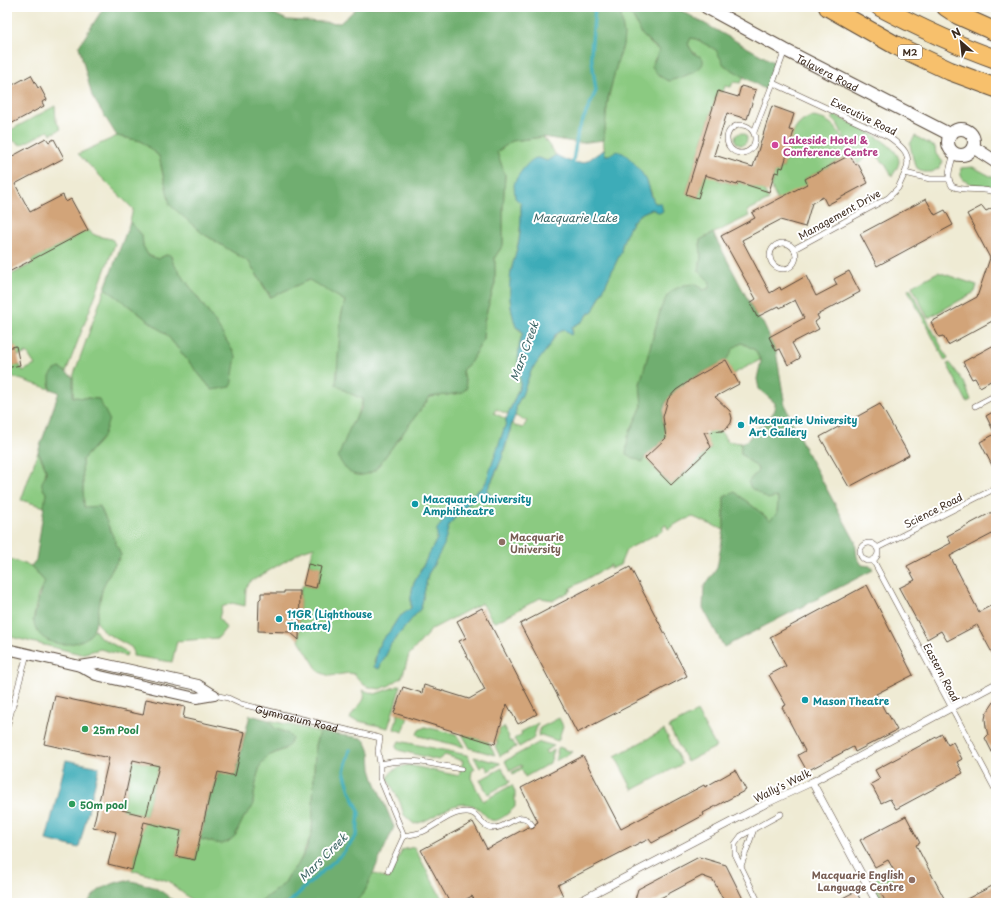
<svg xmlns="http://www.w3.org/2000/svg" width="1003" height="910" viewBox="0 0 1003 910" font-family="'Playpen Sans',sans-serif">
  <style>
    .green { fill: #8bca81; stroke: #637a50 }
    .forest { fill: #70ae6f; stroke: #566c46 }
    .water { fill: #3cacb8; stroke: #3c6b6b }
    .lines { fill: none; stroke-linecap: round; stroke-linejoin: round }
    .stream { stroke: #3cacb8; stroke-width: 3.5 }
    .building { fill: #d2a479; fill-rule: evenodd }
    .service-casing { stroke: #564739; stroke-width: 6 }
    .pedestrian-casing { stroke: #564739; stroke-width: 8 }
    .minor-casing { stroke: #564739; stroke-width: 12 }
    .tertiary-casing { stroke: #564739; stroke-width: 14 }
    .motorway-casing { stroke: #564739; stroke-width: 20 }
    .service { stroke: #fff; stroke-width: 5 }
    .pedestrian { stroke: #fff; stroke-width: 7 }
    .minor { stroke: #fff; stroke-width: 10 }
    .tertiary { stroke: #fff; stroke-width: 12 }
    .motorway { stroke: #f7c06c; stroke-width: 18 }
    .hotel-dot { fill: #d1479c; stroke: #fff; stroke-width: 1.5 }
    .culture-dot { fill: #0f9aa8; stroke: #fff; stroke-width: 1.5 }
    .education-dot { fill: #8d6e63; stroke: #fff; stroke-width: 1.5 }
    .leisure-dot { fill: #2e9e5b; stroke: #fff; stroke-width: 1.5 }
    .labels { text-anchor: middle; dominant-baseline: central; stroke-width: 4; stroke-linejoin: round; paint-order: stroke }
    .shield { fill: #fff; stroke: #766a62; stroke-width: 1 }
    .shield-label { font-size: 9px; font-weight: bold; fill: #3b2a1e }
    .street-label { font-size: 10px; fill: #3b2a1e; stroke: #fff }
    .hotel-label { font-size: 10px; font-weight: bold; fill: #b23c85; stroke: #fff; text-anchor: start }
    .culture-label { font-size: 10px; font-weight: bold; fill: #0d838f; stroke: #fff; text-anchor: start }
    .education-label { font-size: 10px; font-weight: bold; fill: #785e54; stroke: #fff; text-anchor: start }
    .leisure-label { font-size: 10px; font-weight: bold; fill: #27864d; stroke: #fff; text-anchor: start }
    .water-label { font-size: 11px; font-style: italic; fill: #3b6463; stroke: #fff }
  </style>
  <rect width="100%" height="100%" fill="#fff"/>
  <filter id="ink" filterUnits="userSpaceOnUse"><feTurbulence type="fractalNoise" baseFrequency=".025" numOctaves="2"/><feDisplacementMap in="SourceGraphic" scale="8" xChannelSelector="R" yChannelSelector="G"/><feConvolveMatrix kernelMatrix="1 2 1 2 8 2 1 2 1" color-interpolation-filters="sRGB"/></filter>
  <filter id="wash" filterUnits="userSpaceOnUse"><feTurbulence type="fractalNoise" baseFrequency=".012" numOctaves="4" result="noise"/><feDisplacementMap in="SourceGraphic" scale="16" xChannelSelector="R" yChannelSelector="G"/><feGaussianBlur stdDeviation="0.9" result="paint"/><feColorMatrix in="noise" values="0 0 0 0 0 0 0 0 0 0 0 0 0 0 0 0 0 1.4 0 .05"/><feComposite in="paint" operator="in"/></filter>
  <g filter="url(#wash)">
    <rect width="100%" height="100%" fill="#efebd4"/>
    <g class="green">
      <path d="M 624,13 L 629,13 C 637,21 639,32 647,40 C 650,44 655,47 659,50 L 654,61 L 669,81 L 694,72 L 697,55 L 692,51 L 688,44 L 691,38 L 696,39 L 717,50 L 724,65 L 744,76 L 741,83 L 733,82 L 731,87 L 725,86 L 723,92 L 718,91 L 686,194 L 698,198 L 708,163 L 722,168 L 718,180 L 737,185 L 738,182 L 764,190 L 769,200 L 747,211 L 749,216 L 700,240 L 701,257 L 699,271 L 710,282 L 709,288 L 704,290 L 694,284 L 661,308 L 640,384 L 642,406 L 628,436 L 645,458 L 671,485 L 711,448 L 705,436 L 710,430 L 715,432 L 721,432 L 727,441 L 741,443 L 741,454 L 757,467 L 758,471 L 748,482 L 776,497 L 778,500 L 777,513 L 770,520 L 735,492 L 724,497 L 724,530 L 693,517 L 681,521 L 668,529 L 666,525 L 662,527 L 664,530 L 626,550 L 620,565 L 610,569 L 611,565 L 569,589 L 572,590 L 554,600 L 540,598 L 496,622 L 493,621 L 482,603 L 432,629 L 409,655 L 402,677 L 390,685 L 381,689 L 372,688 L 364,685 L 354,674 L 349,673 L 330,676 L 319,672 L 299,640 L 300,591 L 303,585 L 316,588 L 321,568 L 309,564 L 314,547 L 302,551 L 250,582 L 246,588 L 245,606 L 232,603 L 222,607 L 219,618 L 226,628 L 218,638 L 177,641 L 172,662 L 133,656 L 133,650 L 131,647 L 104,632 L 96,621 L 103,585 L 121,555 L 84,507 L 82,460 L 103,437 L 99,399 L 73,397 L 73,377 L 105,288 L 166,334 L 212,390 L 215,322 L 173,263 L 172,257 L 166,255 L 158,259 L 148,255 L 143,246 L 142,235 L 130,222 L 133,209 L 78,154 L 117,136 L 141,141 L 159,156 L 164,180 L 202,233 L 249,262 L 270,297 L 309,279 L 345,301 L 341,317 L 349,393 L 363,399 C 359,413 351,426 346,439 L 368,474 L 375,470 L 430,397 L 462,393 L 467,387 L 462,370 L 470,363 L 483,340 L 484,321 L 495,283 L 495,257 L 503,245 L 503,209 L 505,175 L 497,152 L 512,141 L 543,137 L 556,155 L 547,161 L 538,158 L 531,161 L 516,180 L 521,203 L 521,220 L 519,240 L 511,271 L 510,299 L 511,308 L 516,327 L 523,333 C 516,346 519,364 521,379 C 521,384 511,409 507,414 L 496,409 L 494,413 L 506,419 L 506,423 L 486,482 L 483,487 L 458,504 L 447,516 L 438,529 L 437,539 L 413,585 L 411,597 L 411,608 L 398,618 L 390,631 L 382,640 L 378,647 L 374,662 L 379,669 C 382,660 388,654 390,645 L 421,608 L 428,574 L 433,566 L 437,557 L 449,525 L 466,506 L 474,499 L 481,497 L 482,498 C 497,476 506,449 512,423 L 515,426 L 523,428 L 527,421 L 515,416 L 517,404 L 521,397 L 531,371 L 559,331 L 564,329 L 573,332 L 572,327 L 583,321 L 595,307 L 621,252 C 621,244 629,225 635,219 C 639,214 646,211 652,209 L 654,211 C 655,201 649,183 642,175 L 609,155 L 605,155 C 600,129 610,89 617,64 C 619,57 623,50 623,43 C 624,34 622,25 621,16 Z"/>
      <path d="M 55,106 L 56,121 L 61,129 L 51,134 L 48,131 L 21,145 L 7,137 L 7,132 Z"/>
      <path d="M 835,115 C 849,123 900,143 899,162 C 898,167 895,172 892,176 L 886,165 L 876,155 L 866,157 L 858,164 L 837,123 L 832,119 Z"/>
      <path d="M 813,117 C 837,120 841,136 850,155 L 805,179 L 810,189 L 777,200 L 771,186 L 775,172 L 779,173 L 780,167 L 783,168 C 788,149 790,121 813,117 Z"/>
      <circle cx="741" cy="139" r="6"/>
      <path d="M 915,136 L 935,147 L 936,154 L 943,162 L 939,168 L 932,172 L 924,172 L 917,168 L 913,159 L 910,144 Z"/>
      <path d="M 973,167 L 996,179 L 996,188 C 984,183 957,189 961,168 Z"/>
      <path d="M 88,230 C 95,237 102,237 112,239 L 115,244 L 66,372 L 60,368 L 49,384 L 50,389 L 10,376 L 13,366 L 20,365 L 23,371 L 35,365 L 27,353 L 18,356 L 14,347 L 9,318 L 7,318 L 7,277 L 33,263 L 31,260 Z"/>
      <path d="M 938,272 L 977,285 L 975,292 L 928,318 L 912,286 Z"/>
      <path d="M 910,288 L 948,359 L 945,361 L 908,290 Z"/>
      <path d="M 742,343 L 755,350 L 760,360 L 733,374 L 726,360 L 734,346 Z"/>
      <path d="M 950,363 L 964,382 L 971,400 L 967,402 L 947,364 Z"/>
      <path d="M 38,452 L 46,469 L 43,489 L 46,493 L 45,507 L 21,500 Z"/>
      <path d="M 7,558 L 31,566 L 45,582 L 38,595 L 33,621 L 91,634 L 94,629 L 100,637 L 125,651 L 127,653 L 126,656 L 100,649 L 81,654 L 7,636 Z"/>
      <path d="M 401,685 L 388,728 L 350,719 C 351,717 351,715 353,713 C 358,705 368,701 363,690 L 375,694 Z"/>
      <path d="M 697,712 L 716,747 L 687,762 L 669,727 Z"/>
      <path d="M 398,714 L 408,717 L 403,732 L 394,729 Z"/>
      <path d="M 559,718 L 563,726 L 558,741 L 541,735 L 538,736 L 540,728 Z"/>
      <path d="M 269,720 L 320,732 L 315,745 L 312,833 L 300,861 L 289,875 L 284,884 L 272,893 L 258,903 L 195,903 L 168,881 L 132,870 L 144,822 L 181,831 L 176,856 L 195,860 L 200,839 L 221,844 L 235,836 L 244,817 L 252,808 L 257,776 L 261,764 L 268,756 L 285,749 L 287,733 L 274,728 Z"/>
      <path d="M 538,723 L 533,739 L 519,747 L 514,739 L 522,734 L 521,732 Z"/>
      <path d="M 425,727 L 456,734 L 464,747 L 419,736 L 417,734 L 419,730 Z"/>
      <path d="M 504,727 L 509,737 L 508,738 L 510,742 L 512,741 L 516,747 L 500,756 L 495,746 L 498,744 L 496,740 L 499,730 Z"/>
      <path d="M 664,730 L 682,764 L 633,790 L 615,756 Z"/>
      <path d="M 462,734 L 488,742 L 495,755 L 470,748 Z"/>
      <path d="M 399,741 L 467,755 L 475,769 L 472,771 L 471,778 L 483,801 L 512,785 L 515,792 L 515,807 C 483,838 491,806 466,804 C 447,803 433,821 414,824 L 404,815 L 400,802 L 388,779 C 389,770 400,767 408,765 L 459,776 L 463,761 L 445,755 L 438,760 L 398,750 L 396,747 Z"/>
      <path d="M 540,742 L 554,746 L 545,751 L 547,754 L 554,750 L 550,763 L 525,777 L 522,770 L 513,774 L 512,772 L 522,767 L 521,765 L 510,771 L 505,761 Z"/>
      <path d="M 559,747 L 572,752 L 555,761 L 558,748 Z"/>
      <path d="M 474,757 L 500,763 L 500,764 L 488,771 L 485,765 L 480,768 Z"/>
      <path d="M 133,760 L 159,766 L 146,816 L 122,810 Z"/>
      <path d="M 502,768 L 510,782 L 488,794 L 480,780 Z"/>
      <path d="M 414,847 L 442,899 L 447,897 L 450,903 L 354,903 L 365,891 L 372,873 L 389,879 L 402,850 Z"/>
      <path d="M 889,871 L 893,878 L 878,887 L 886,903 L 879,903 L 869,885 L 874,882 L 873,880 Z"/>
    </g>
    <g class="forest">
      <path d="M 104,7 L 260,7 L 287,20 L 340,23 L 358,7 L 675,7 L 775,63 L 766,90 L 724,65 L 716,50 L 696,39 L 691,38 L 688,44 C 690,48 692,52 696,55 C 698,56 703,56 703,60 C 706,71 676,79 669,81 C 661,78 656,74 652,66 L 659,50 L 642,35 L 634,19 L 629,13 L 624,13 L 621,16 L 624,35 L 623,45 L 618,60 L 608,98 L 604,140 L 580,143 L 543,137 L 512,141 L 497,152 L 505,175 L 503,209 L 503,245 L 495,257 L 495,283 L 484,321 L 483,340 L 470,363 L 462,370 L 467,387 L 462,393 L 430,397 L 375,470 C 357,481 347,474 338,457 L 351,425 L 361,409 L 363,399 L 349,393 L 336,385 L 341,317 L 345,301 L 309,280 L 271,297 L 249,262 L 202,233 L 170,205 L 159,156 L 141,141 L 117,136 L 92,96 L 79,46 Z"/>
      <path d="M 130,222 L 142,235 L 143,246 L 148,255 L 158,259 L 166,255 L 170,254 L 173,263 L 215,322 L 236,356 L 231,387 L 212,390 L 166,334 L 105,288 Z"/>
      <path d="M 713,233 L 757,317 L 763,323 L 776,351 L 785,406 L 806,451 L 855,541 L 857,557 L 862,565 L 870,566 L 873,570 L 724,647 L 703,608 L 704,587 L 717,568 L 724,530 L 724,497 L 735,492 L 770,520 L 777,513 L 778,500 L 776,497 L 768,499 L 751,488 L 748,482 L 758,471 L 757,467 L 741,454 L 741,443 L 747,441 L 756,429 L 766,423 L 775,410 L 775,403 L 759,389 L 757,379 L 761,361 L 755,350 L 742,343 C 729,349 734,352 726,360 C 722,363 716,365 712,368 C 692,378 656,395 664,424 L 686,419 L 645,457 L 642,462 L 626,454 L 628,436 L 642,406 L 640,384 L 661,308 L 667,296 L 673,290 L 684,285 L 694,284 L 704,290 L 709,288 L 710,282 L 699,271 L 701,257 L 700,240 Z"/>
      <path d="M 60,368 L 73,377 L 73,397 L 99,399 L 109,419 L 103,437 L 82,460 L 84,507 L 100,506 L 121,555 C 115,565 108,575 104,585 C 99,596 100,610 96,621 C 95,626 93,632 90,635 C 74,650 39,647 34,623 C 33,619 35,617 35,614 C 39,601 38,594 45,582 L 31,566 L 36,560 L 46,493 C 36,479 47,482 46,470 C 45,464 41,457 38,452 L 59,392 L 50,389 L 50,376 L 55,370 Z"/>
      <path d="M 250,715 L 269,720 L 274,728 L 287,733 L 292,738 L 289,745 L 284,749 L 268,756 L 261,764 L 257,776 L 252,808 L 244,817 L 235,836 L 228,842 L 221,844 L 200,839 L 210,794 L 212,794 L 218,772 L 235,775 Z"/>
      <path d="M 320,732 L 361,738 L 365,740 L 368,747 L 370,752 L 371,769 L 374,779 L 394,827 L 365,891 L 356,902 L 354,903 L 258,903 L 284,884 L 289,875 L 300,861 L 306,850 L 312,833 L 315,745 Z"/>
      <path d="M 126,880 C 150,885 157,886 176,903 L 88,903 C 96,888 110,884 126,880 Z"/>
    </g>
    <g class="water">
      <path d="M 604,150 L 605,155 L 609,155 C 613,153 616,150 620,152 C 629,154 641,172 646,179 C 650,187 650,196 655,203 L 661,203 L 663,211 L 660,213 L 652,209 C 646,211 639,214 635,219 C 629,225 621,244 621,252 L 593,311 L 589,313 L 583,321 L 572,327 L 572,334 L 570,335 L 564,329 L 555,335 L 550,345 L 531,371 L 522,395 L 517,404 L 515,416 L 512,423 L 502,458 L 487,491 L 491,495 L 487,503 L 483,501 L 481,497 L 474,499 L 466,506 L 449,525 L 444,545 L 433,566 L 428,574 L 421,608 L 390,645 C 388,654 382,660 379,669 L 374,667 L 378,647 L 382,640 L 390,631 L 398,618 L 411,608 L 411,597 L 413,585 L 437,539 L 437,529 L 447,516 L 458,504 L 483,487 L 486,482 L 506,423 L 506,419 L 520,386 C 521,379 519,374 518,367 C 518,356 519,342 523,333 L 521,330 L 516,327 C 510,309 508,290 511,272 C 513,261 517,251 519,241 C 521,229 521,216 521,203 L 515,198 C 515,194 514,189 514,185 C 515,178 530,158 537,158 C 540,158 544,160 547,161 L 556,155 C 566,160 576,166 587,161 C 593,157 598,153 604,150 Z"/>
      <path d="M 66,760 L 99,767 L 79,848 L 46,840 Z"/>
    </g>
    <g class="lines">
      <g class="stream">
        <path d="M 572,166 L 578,131 L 596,91 L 591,53 L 595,7"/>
        <path d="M 289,903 L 304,888 L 342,854 L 357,835 L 359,811 L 350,791 L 344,771 L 350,750"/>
      </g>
    </g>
    <g id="blocks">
      <g class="building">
        <path d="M 31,75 L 38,88 L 40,87 L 47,100 L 42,102 L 44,106 L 7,126 L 7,88 Z"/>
        <path d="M 741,86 L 756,90 L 747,119 L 727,113 L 714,155 L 753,167 L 772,106 L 794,114 L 789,130 L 794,131 L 783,168 L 780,167 L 779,173 L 775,172 L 769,192 L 738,182 L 737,185 L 705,175 L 698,198 L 686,194 L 718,91 L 738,97 Z"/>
        <path d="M 46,138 L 49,142 L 54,139 L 64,158 L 15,184 L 30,212 L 63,195 L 66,202 L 71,199 L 88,230 L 7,273 L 7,159 Z"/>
        <path d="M 850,155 L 856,165 L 858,164 L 868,183 L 827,205 L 823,197 L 812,203 L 805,227 L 780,220 L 742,240 L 770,293 L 780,287 L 781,290 L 806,276 L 816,296 L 837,285 L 834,279 L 849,271 L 860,292 L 817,315 L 819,319 L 815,322 L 819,329 L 792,343 L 800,358 L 788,365 L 780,349 L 776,351 L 769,337 L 804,318 L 795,300 L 780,308 L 779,306 L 757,317 L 750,303 L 756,299 L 721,236 L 755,218 L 752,213 L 807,184 L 805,179 Z"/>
        <path d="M 926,199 L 935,215 L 945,210 L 953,225 L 877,266 L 860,234 Z"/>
        <path d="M 982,206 L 986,211 L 996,206 L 996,319 L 948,345 L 943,336 L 939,337 L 931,322 L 977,297 L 990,258 L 967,214 Z"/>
        <path d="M 996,344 L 996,378 L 980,387 L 975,378 L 972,379 L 963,362 Z"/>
        <path d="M 16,346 L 20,365 L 7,368 L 7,348 Z"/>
        <path d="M 726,360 L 739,384 L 715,397 L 730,411 L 732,418 L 731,423 L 727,428 L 722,431 L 704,432 L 711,447 L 671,485 L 645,458 L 666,438 L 663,417 L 668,399 L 676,390 L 688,382 L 688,381 Z"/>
        <path d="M 880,404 L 909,455 L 849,487 L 820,437 Z"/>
        <path d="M 996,410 L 996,473 L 980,442 L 995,434 L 986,416 Z"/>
        <path d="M 996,510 L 996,532 L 950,556 L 979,612 L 996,603 L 996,660 L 977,625 L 947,641 L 941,631 L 927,639 L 899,588 L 915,580 L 907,566 L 951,543 L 947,536 Z"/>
        <path d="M 308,564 L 321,567 L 316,588 L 303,585 Z"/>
        <path d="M 630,567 L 687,676 L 577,733 L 520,624 Z"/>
        <path d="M 867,585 L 913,675 L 876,694 L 886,713 L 887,712 L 897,730 L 855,752 L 853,747 L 807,771 L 798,755 L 805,751 L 782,707 L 786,705 L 769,675 L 786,666 L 770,637 Z"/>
        <path d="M 284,591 L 300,591 L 299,640 L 290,632 L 258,631 L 259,600 L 261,598 L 261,593 L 284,593 Z"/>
        <path d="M 482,608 L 537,714 L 518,724 L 507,704 L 495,744 L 394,713 L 403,687 L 422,693 L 424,685 L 469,699 L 485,690 L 459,641 L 466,638 L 457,621 Z"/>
        <path d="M 55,696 L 143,715 L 146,699 L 185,707 L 183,718 L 245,732 L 235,776 L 218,772 L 212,795 L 210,794 L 195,860 L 176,856 L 181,831 L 144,822 L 132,870 L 108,864 L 116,832 L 93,827 L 109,758 L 44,744 ZM 133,760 L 159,766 L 146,816 L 122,810 Z"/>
        <path d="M 996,699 L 996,760 L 985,738 L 988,735 L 986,727 L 985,719 L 986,714 Z"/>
        <path d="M 942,734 L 948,745 L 953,742 L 962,759 L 957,762 L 963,773 L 896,809 L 890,799 L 881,803 L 871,784 L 880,779 L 875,770 Z"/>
        <path d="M 583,756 L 621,829 L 704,785 L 705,787 L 735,770 L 746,790 L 703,813 L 704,815 L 652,843 L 649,839 L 641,843 L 641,842 L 558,885 L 563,896 L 549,903 L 490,903 L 488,899 L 481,903 L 476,903 L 472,896 L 459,903 L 450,903 L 421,850 L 473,822 L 487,849 L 528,827 L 531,829 L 534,828 L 536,823 L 538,822 L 521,788 Z"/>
        <path d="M 906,816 L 920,843 L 916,845 L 944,898 L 935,903 L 886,903 L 878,887 L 897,876 L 888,860 L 875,867 L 860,840 Z"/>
        <path d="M 699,857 L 726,865 L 745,903 L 725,903 L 713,880 L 702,876 L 651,903 L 634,903 L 638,889 Z"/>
        <path d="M 996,884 L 996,903 L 959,903 Z"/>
        <path d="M 856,891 L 862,903 L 833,903 Z"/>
      </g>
    </g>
  </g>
  <g filter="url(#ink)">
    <use href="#blocks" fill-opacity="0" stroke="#564739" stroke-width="1"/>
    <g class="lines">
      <g class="service-casing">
        <g id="service">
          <path d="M 785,50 L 773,83 L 889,137 C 903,147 913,155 905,173 L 930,179 L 948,179"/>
          <circle cx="741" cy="139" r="14"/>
          <path d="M 754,132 L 773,83"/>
          <path d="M 954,153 C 952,163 945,176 952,186 C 966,193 982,186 996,193"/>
          <circle cx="783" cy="256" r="13"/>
          <path d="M 794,249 L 888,198 L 898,188 L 905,173"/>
          <path d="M 975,406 L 996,395"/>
          <circle cx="869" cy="552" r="9"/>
          <path d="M 877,548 L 996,488"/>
          <path d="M 873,560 L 996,791"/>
          <path id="s1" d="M 214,695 L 228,698 L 241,704 L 380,738 L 378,751 L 380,764 L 380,778 L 404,836 C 409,835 416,834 422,832 C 436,826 451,811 467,812 C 480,812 481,829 494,828 C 509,828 520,807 532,825"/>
          <path d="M 7,727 L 27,654"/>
          <path d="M 380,764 C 410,757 431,764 461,769"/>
          <path d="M 741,866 L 754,829"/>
          <path d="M 388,871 L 404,836"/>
          <path d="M 759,903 L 735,854 L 735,844 L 741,836 L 781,814"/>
        </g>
      </g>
      <g class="pedestrian-casing">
        <g id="pedestrian">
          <path d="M 812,782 L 877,903"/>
          <path d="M 576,903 L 767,803 L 812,782 L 996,684"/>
        </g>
      </g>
      <g class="minor-casing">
        <g id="minor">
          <path d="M 7,649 L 80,666 L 96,675 L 196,698 L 214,695"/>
          <path d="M 80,666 L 99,663 L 198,685 L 214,695"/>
        </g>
      </g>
      <g class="tertiary-casing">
        <g id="tertiary">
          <path id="s2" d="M 706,7 L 785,50 L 951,135"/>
          <circle cx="961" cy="142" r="13"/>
          <path d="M 973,147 L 996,162"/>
        </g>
      </g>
      <g class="motorway-casing">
        <g id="motorway">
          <path d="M 828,7 L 895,45 L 950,71 L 996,88"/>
          <path d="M 880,7 C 918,27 956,45 996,59"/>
          <path d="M 946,7 L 958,15 L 996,32"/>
        </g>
      </g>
      <use href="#service" class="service"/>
      <use href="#pedestrian" class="pedestrian"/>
      <use href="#minor" class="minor"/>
      <use href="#tertiary" class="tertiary"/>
      <use href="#motorway" class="motorway"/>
    </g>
  </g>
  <circle class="hotel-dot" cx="775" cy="145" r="4"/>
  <g class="culture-dot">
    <circle cx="741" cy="425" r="4"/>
    <circle cx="415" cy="504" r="4"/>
    <circle cx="279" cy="619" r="4"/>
    <circle cx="805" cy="700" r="4"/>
  </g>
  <g class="education-dot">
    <circle cx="502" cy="542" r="4"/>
    <circle cx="912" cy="880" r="4"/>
  </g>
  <g class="leisure-dot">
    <circle cx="85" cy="729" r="4"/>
    <circle cx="72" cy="804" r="4"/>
  </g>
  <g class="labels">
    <rect class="shield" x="898" y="45" width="24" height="14" rx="3"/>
    <g class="shield-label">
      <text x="910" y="52">M2</text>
    </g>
    <g class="street-label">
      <text stroke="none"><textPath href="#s2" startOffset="138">Talavera Road</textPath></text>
      <text transform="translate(864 116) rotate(26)">Executive Road</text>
      <text transform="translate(839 214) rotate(-29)">Management Drive</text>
      <text transform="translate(933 510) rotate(-27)">Science Road</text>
      <text transform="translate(942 672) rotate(62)">Eastern Road</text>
      <text stroke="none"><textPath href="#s1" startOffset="86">Gymnasium Road</textPath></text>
      <text transform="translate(782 785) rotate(-26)">Wally's Walk</text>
    </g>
    <g class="hotel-label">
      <text x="783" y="139">Lakeside Hotel &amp;<tspan x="783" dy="12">Conference Centre</tspan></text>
    </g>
    <g class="culture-label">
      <text x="749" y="419">Macquarie University<tspan x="749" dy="12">Art Gallery</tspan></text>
      <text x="423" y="498">Macquarie University<tspan x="423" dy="12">Amphitheatre</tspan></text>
      <text x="287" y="613">11GR (Lighthouse<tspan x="287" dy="12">Theatre)</tspan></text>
      <text x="813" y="700">Mason Theatre</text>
    </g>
    <g class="education-label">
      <text x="510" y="536">Macquarie<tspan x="510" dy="12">University</tspan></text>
      <text x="904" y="874" text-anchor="end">Macquarie English<tspan x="904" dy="12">Language Centre</tspan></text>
    </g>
    <g class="leisure-label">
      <text x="93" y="729">25m Pool</text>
      <text x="80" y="804">50m pool</text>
    </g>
    <g class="water-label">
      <text x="575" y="217">Macquarie Lake</text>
      <text transform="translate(524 351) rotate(-70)">Mars Creek</text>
      <text transform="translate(323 857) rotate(-45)">Mars Creek</text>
    </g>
  </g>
  <rect width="1003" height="910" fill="none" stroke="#fff" stroke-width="24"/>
  <g transform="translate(961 42) rotate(332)" stroke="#ffffff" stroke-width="3" paint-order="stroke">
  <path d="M0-3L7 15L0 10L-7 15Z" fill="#3b2a1e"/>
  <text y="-6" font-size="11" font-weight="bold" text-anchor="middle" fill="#3b2a1e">N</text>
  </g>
</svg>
